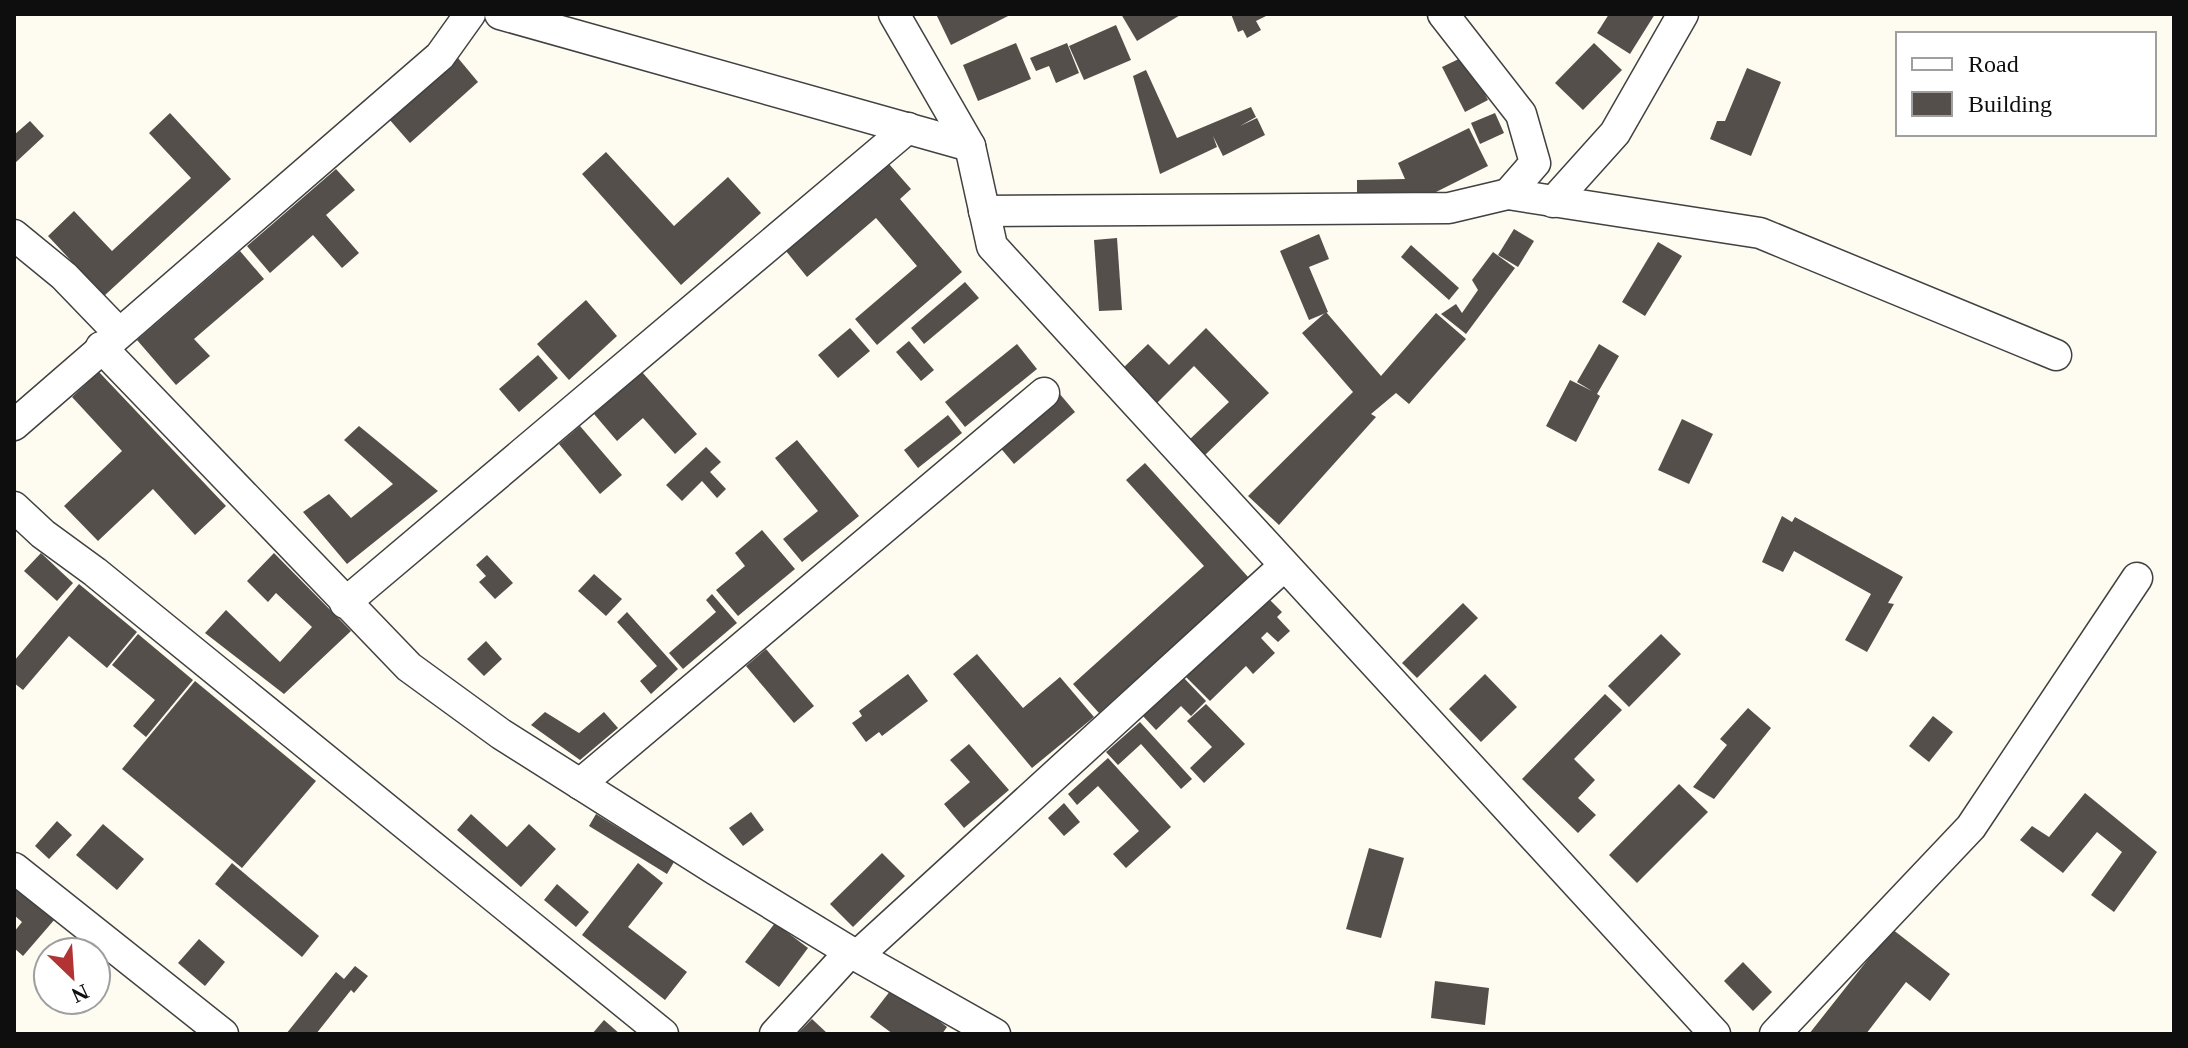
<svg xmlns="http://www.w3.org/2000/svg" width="2188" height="1048" viewBox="0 0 2188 1048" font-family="Georgia,serif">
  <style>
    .building { fill: #554f4b }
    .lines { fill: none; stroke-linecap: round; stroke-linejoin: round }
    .minor-casing { stroke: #414141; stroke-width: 33 }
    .minor { stroke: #fff; stroke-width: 30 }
  </style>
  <rect width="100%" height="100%" fill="#fefbf0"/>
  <g class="building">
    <path d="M 936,14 L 1012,14 L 951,45 Z"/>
    <path d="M 1121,14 L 1182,14 L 1137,41 Z"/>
    <path d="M 1231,14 L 1265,14 L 1266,16 L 1256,21 L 1261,30 L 1247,38 L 1243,30 L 1238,32 Z"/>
    <path d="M 1609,14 L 1655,14 L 1630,54 L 1597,33 Z"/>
    <path d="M 1116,25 L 1131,60 L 1084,80 L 1069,46 Z"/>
    <path d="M 1016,43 L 1031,79 L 978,101 L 963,65 Z"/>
    <path d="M 1067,43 L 1079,73 L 1056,83 L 1049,66 L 1036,71 L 1030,58 Z"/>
    <path d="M 1594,43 L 1622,70 L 1583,110 L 1555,83 Z"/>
    <path d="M 1465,56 L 1488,100 L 1465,112 L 1442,67 Z"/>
    <path d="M 458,58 L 478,82 L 410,143 L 389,119 Z"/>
    <path d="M 1747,68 L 1781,82 L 1751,156 L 1710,139 L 1717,121 L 1725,121 Z"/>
    <path d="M 1146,70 L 1177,138 L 1251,107 L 1256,117 L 1240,126 L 1257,118 L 1265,135 L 1223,156 L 1213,136 L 1217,147 L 1160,174 L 1133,76 Z"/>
    <path d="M 170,113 L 231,179 L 104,296 L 48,236 L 74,211 L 112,251 L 191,178 L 149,133 Z"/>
    <path d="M 1495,113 L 1504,133 L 1480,144 L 1471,123 Z"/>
    <path d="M 30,121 L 44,136 L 14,164 L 14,135 Z"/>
    <path d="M 1469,128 L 1488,166 L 1424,198 L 1357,199 L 1357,180 L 1405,179 L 1398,163 Z"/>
    <path d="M 606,152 L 674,226 L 728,177 L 761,213 L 681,285 L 582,174 Z"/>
    <path d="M 889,164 L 911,189 L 900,199 L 962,272 L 877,345 L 855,319 L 917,266 L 876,218 L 807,277 L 786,251 Z"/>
    <path d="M 336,169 L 355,190 L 326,215 L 359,253 L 342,268 L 313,235 L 270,273 L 247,246 Z"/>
    <path d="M 1514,229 L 1534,241 L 1518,267 L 1498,255 Z"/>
    <path d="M 1319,234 L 1329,259 L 1309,267 L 1328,312 L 1309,320 L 1280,251 Z"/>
    <path d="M 1117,238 L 1122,310 L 1099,311 L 1094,240 Z"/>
    <path d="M 1658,242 L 1682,256 L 1645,316 L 1622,302 Z"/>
    <path d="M 1411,245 L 1459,288 L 1449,300 L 1401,257 Z"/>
    <path d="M 240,251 L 264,279 L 194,339 L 210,356 L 176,385 L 137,340 Z"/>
    <path d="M 1493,252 L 1515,268 L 1466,334 L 1441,314 L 1456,304 L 1462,313 L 1478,290 L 1472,280 Z"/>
    <path d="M 965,282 L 979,298 L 924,344 L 911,328 Z"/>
    <path d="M 586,300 L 617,336 L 569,380 L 537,344 Z"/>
    <path d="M 1326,312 L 1381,376 L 1436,313 L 1466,339 L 1409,404 L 1396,393 L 1371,414 L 1376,417 L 1279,525 L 1248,496 L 1353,392 L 1302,333 Z"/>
    <path d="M 850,328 L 870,351 L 838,378 L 818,355 Z"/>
    <path d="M 1206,328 L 1269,393 L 1204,456 L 1189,440 L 1229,402 L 1194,366 L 1156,404 L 1122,369 L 1148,344 L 1169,365 Z"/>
    <path d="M 909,341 L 934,370 L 921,381 L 896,352 Z"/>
    <path d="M 1017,344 L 1037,369 L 965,427 L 945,402 Z"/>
    <path d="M 1599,344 L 1619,356 L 1597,394 L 1600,396 L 1576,442 L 1546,426 L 1570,380 L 1592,391 L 1577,382 Z"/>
    <path d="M 538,355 L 558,378 L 519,412 L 499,389 Z"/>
    <path d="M 99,372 L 226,506 L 195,535 L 153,489 L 98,541 L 64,506 L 122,451 L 72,397 Z"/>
    <path d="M 642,372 L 697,434 L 675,454 L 643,418 L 617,441 L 594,414 Z"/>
    <path d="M 1059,393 L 1075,412 L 1014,464 L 998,445 Z"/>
    <path d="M 948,415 L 962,433 L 918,468 L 904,450 Z"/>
    <path d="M 1682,419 L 1713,434 L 1689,484 L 1658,470 Z"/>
    <path d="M 359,426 L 438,491 L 347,564 L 303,512 L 329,494 L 351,518 L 393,484 L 344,440 Z"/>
    <path d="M 580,426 L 622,475 L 600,494 L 559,444 Z"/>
    <path d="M 797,440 L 859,516 L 802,562 L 783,539 L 818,511 L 775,458 Z"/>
    <path d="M 706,447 L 721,462 L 710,472 L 726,489 L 717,498 L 702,481 L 682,501 L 666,485 Z"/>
    <path d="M 1145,463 L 1249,578 L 1099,713 L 1073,684 L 1204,566 L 1126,480 Z"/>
    <path d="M 1782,516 L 1792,522 L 1795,517 L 1903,577 L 1888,603 L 1894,604 L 1867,652 L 1845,640 L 1871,594 L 1794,551 L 1783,572 L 1762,562 Z"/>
    <path d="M 762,530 L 795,569 L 738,616 L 716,590 L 745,566 L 735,553 Z"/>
    <path d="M 41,553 L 73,583 L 57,601 L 24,571 Z"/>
    <path d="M 274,553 L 351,631 L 284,694 L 205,633 L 226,610 L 280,662 L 312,627 L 276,593 L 268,602 L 247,581 Z"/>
    <path d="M 487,555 L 513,583 L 495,599 L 479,582 L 486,576 L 476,565 Z"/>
    <path d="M 594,574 L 622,599 L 606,616 L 578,591 Z"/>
    <path d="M 79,584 L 137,632 L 107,668 L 69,636 L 23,690 L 14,683 L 14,661 Z"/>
    <path d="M 712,594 L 737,623 L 683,669 L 669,653 L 716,612 L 706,600 Z"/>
    <path d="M 1265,595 L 1282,612 L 1277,617 L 1290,631 L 1278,642 L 1267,632 L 1261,638 L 1275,653 L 1253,674 L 1246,666 L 1210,701 L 1184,675 Z"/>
    <path d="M 1463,603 L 1478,618 L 1417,678 L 1402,663 Z"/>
    <path d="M 627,612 L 678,669 L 651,694 L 640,681 L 657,666 L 617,622 Z"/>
    <path d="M 138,634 L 193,680 L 146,737 L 133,726 L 155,700 L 112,665 Z"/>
    <path d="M 1661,634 L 1681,654 L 1629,707 L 1608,686 Z"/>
    <path d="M 486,641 L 502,659 L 484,676 L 467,659 Z"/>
    <path d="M 766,649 L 814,706 L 794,723 L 746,666 Z"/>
    <path d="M 977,654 L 1023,708 L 1060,677 L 1094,717 L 1032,768 L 953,674 Z"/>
    <path d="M 908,674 L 928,701 L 882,736 L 879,732 L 866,742 L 852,723 L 862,716 L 859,711 Z"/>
    <path d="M 1485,674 L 1517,707 L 1481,742 L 1449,709 Z"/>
    <path d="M 1182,676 L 1206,701 L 1191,716 L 1181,706 L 1156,730 L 1142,715 Z"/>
    <path d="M 195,681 L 316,781 L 242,868 L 122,769 Z"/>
    <path d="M 1605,694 L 1622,710 L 1574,759 L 1595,780 L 1578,798 L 1596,815 L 1578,833 L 1522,779 Z"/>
    <path d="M 1206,704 L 1245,744 L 1204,783 L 1190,768 L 1212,747 L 1187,721 Z"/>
    <path d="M 1748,708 L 1771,728 L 1714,799 L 1693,787 L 1727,745 L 1720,739 Z"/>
    <path d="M 545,712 L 579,733 L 604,712 L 618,728 L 580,760 L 531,725 Z"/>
    <path d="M 1933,716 L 1953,732 L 1929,762 L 1909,746 Z"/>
    <path d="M 1140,722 L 1192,779 L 1181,789 L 1141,744 L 1118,765 L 1106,752 Z"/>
    <path d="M 969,744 L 1009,790 L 964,828 L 944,804 L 970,782 L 950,760 Z"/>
    <path d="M 1108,758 L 1171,827 L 1126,868 L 1113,854 L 1139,831 L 1098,786 L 1077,805 L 1068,794 Z"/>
    <path d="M 1679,784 L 1708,812 L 1637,883 L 1609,855 Z"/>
    <path d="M 2085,793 L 2157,852 L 2114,912 L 2091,895 L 2122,852 L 2097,832 L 2063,873 L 2020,840 L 2032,826 L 2049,837 Z"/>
    <path d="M 1064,803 L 1080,822 L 1064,836 L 1048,818 Z"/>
    <path d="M 751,812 L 764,830 L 743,846 L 729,828 Z"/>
    <path d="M 471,814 L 507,847 L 529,824 L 556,849 L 521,887 L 457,830 Z"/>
    <path d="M 596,814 L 674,862 L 667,874 L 589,826 Z"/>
    <path d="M 57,821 L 72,835 L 49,859 L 35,846 Z"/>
    <path d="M 103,824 L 144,859 L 117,890 L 76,855 Z"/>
    <path d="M 1369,848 L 1404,858 L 1381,938 L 1346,929 Z"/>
    <path d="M 882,853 L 905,876 L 853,927 L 830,904 Z"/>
    <path d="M 232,863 L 319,936 L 302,957 L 215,884 Z"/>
    <path d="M 638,863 L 663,883 L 628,927 L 687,972 L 665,1000 L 582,935 Z"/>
    <path d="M 14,882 L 55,919 L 23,956 L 14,948 L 14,932 L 22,922 L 14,915 Z"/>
    <path d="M 557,884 L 589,912 L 576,927 L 544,900 Z"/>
    <path d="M 775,923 L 808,948 L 779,987 L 745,962 Z"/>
    <path d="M 1892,929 L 1950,974 L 1930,1001 L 1906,982 L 1866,1034 L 1809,1034 Z"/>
    <path d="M 199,939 L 225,962 L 205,986 L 178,963 Z"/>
    <path d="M 1743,962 L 1772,992 L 1753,1011 L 1724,981 Z"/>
    <path d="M 355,966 L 368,976 L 354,993 L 351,990 L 316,1034 L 286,1034 L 336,972 L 344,979 Z"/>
    <path d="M 1435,981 L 1489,988 L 1485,1025 L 1431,1018 Z"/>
    <path d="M 894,986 L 947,1027 L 942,1034 L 893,1034 L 870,1017 Z"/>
    <path d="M 812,1019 L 828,1034 L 797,1034 Z"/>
    <path d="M 604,1020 L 620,1034 L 592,1034 Z"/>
  </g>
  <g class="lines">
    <g class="minor-casing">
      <g id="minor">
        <path d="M 500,14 L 970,146"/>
        <path d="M 894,14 L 970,146 L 992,246 L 1715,1034"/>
        <path d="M 1443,14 L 1521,114 L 1535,163 L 1508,194"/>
        <path d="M 1553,202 L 1615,133 L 1683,14"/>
        <path d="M 984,211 L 1449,208 L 1508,194 L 1760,233 L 2056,355"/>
        <path d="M 14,235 L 64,276 L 118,332"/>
        <path d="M 101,347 L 409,667 L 501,734 L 716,870 L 857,956 L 995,1034"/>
        <path d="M 14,425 L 440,56 L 470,14"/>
        <path d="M 14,507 L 43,534 L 95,572 L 663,1034"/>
        <path d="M 345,603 L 908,128"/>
        <path d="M 580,784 L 1044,393"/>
        <path d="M 14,868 L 223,1034"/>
        <path d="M 857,956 L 1284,566"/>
        <path d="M 775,1034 L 850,952"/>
        <path d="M 1775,1034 L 1971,827 L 2137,578"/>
      </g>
    </g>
    <use href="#minor" class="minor"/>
  </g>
  <rect width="2188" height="1048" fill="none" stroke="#0e0e0e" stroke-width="32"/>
  <rect x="1896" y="32" width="260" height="104" fill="#ffffff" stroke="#9f9f9f" stroke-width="2"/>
  <rect x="1912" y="58" width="40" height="12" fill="#ffffff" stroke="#9f9f9f" stroke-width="2"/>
  <text x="1968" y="72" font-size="24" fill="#0e0e0e">Road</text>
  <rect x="1912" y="92" width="40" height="24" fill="#554f4b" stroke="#9f9f9f" stroke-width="2"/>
  <text x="1968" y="112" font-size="24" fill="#0e0e0e">Building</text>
  <g transform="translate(72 976) rotate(155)"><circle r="38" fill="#ffffff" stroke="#9f9f9f" stroke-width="2"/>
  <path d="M0-6L14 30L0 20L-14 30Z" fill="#b13334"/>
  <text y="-12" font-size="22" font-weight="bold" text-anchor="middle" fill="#0e0e0e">N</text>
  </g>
</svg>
